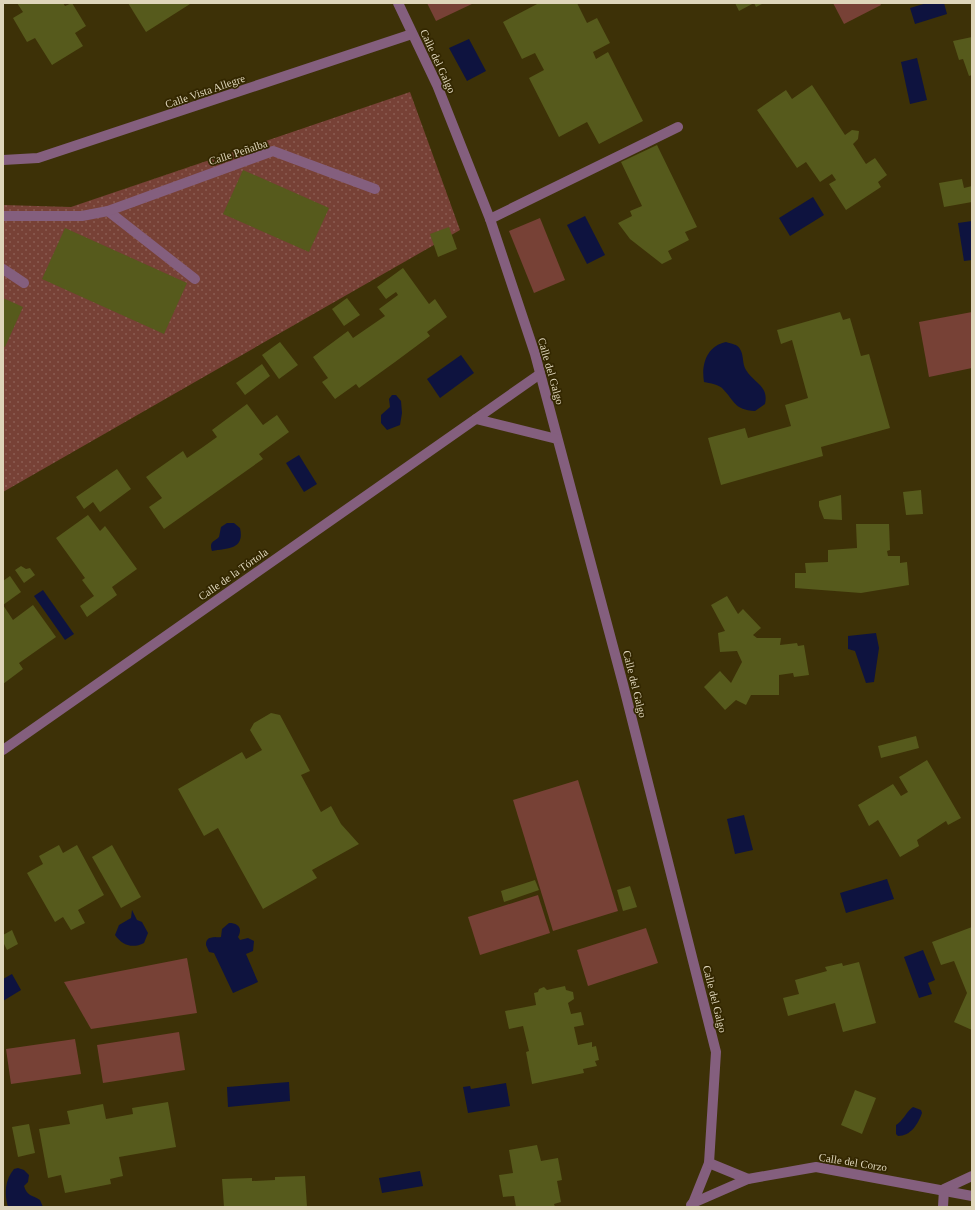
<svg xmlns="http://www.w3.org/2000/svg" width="975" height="1210" viewBox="0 0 975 1210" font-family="Georgia,serif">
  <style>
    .grass { fill: #774136 }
    .garden { fill: url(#garden-dots) }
    .water { fill: #0e133f }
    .building { fill: #565a1c }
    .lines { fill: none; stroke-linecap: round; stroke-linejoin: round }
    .minor { stroke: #845f7e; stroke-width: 10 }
    .labels { text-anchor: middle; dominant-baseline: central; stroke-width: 3.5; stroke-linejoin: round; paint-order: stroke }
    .street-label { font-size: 11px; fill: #ded5ba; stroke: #332700 }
  </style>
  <defs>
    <pattern id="garden-dots" width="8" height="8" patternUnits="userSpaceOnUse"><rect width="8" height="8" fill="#774136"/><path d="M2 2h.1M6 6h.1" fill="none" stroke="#8a5c51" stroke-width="1.8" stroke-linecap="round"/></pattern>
  </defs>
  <rect width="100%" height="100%" fill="#3d3107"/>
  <g class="grass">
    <path d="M 427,3 L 474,3 L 436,21 Z"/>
    <path d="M 833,3 L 880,3 L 881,5 L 844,24 Z"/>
    <path d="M 540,218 L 565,280 L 534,293 L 509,231 Z"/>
    <path d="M 972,312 L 972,368 L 929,377 L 919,322 Z"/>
    <path d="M 578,780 L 618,911 L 553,931 L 513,800 Z"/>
    <path d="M 538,895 L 550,933 L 480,955 L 468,917 Z"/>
    <path d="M 646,928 L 658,963 L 588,986 L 577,950 Z"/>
    <path d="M 187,958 L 197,1013 L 91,1029 L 64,982 Z"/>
    <path d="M 179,1032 L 185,1070 L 103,1083 L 97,1045 Z"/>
    <path d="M 75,1039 L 81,1074 L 11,1084 L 6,1049 Z"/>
  </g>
  <path class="garden" d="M 410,92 L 460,230 L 3,492 L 3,205 L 71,207 Z"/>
  <g class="water">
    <path d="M 927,3 L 944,3 L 947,14 L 915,24 L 910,8 Z"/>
    <path d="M 469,39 L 486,71 L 467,81 L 449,48 Z"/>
    <path d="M 917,58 L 927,100 L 910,104 L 901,62 Z"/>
    <path d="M 813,197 L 824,215 L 790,236 L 779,218 Z"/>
    <path d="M 585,216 L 605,255 L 587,264 L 567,225 Z"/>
    <path d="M 972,221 L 972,260 L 964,261 L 958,223 Z"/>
    <path d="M 726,342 C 732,344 737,344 740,349 C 744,355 742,364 746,370 C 754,383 769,386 765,404 L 755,411 C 734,410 735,401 722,388 C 719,385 710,383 704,382 C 701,364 707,346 726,342 Z"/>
    <path d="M 461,355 L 474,373 L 440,398 L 427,379 Z"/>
    <path d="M 392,395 L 396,395 L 401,401 L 402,413 L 400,425 L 387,430 L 381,423 L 381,415 L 390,407 L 389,399 Z"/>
    <path d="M 299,455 L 317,484 L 304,492 L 286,463 Z"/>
    <path d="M 227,523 L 234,523 L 240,528 C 245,550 227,548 212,551 C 209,541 214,542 219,537 L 221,527 Z"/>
    <path d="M 43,590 L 74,634 L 65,640 L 34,596 Z"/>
    <path d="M 876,633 L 879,648 L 874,682 L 866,683 L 855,651 L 848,649 L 848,636 Z"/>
    <path d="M 744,815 L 753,850 L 735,854 L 727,819 Z"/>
    <path d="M 887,879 L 894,899 L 846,913 L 840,893 Z"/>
    <path d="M 132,910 L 137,920 L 142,922 L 148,933 L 144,943 C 132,949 122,945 115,935 L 119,925 L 131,918 Z"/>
    <path d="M 229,923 C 238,923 243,928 238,937 L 240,940 L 248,938 L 254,941 L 253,951 L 246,954 L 258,982 L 233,993 L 214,953 L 209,952 L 206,945 C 206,935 214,938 221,937 L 222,929 Z"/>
    <path d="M 923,950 L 935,980 L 928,983 L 932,994 L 919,998 L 904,957 Z"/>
    <path d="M 12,974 L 21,990 L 3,1001 L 3,979 Z"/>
    <path d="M 289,1082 L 290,1101 L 228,1107 L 227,1087 Z"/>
    <path d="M 506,1083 L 510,1106 L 468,1113 L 463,1087 L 470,1086 L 471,1089 Z"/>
    <path d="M 913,1107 L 921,1110 L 922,1113 C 918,1124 911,1136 898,1136 L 896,1134 L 896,1125 C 903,1121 906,1112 913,1107 Z"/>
    <path d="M 18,1168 L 24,1170 L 29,1175 L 28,1182 L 24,1186 C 27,1196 32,1195 40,1200 L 43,1207 L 8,1207 C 4,1193 5,1180 14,1169 Z"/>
    <path d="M 420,1171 L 423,1186 L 382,1193 L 379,1178 Z"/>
  </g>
  <g class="building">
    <path d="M 17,3 L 63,3 L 65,6 L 72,3 L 86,26 L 75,33 L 83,46 L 52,65 L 35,38 L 27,42 L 13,18 L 23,12 Z"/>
    <path d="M 128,3 L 189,3 L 190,4 L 146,32 Z"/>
    <path d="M 539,3 L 577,3 L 587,23 L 597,18 L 610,43 L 593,52 L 596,59 L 608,52 L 643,121 L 599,144 L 587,122 L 559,137 L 529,78 L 544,70 L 535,53 L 522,59 L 503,22 Z"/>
    <path d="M 735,3 L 764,3 L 756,7 L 754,3 L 739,11 Z"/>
    <path d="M 972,37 L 972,75 L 969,76 L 963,59 L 959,60 L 953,41 Z"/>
    <path d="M 812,85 L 845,135 L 852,130 L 859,131 L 858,139 L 853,144 L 866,164 L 875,158 L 887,175 L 878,182 L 881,187 L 846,210 L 829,184 L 836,180 L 832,174 L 820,182 L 806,162 L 797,168 L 757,110 L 786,90 L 792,99 Z"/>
    <path d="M 657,145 L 697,227 L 685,232 L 689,240 L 668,251 L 672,259 L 662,264 L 630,239 L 618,223 L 632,216 L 630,211 L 642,206 L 621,162 Z"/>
    <path d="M 243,170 L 329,208 L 309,252 L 223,214 Z"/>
    <path d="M 962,179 L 964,188 L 972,186 L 972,202 L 944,207 L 939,183 Z"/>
    <path d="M 449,227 L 457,249 L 438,257 L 430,234 Z"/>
    <path d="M 65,228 L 187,283 L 164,334 L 42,279 Z"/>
    <path d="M 403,268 L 429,304 L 435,299 L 447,317 L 427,332 L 430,336 L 395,362 L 359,388 L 356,384 L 335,399 L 322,382 L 328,378 L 313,357 L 348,331 L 353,338 L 385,316 L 379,309 L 398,295 L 396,292 L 386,299 L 377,287 Z"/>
    <path d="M 3,298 L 23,307 L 5,347 L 3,346 Z"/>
    <path d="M 347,298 L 360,315 L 344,326 L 332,309 Z"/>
    <path d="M 840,312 L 843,320 L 850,318 L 861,356 L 869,354 L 890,428 L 821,447 L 823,456 L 721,485 L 708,438 L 745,428 L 748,438 L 791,426 L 785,405 L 808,398 L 792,340 L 781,344 L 777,330 Z"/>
    <path d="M 280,342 L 298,365 L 279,379 L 262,355 Z"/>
    <path d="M 262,364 L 270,376 L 245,395 L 236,383 Z"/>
    <path d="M 247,404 L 263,425 L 277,415 L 289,432 L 259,454 L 263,459 L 164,529 L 149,507 L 162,498 L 146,477 L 183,451 L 187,458 L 203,447 L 217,437 L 212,430 Z"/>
    <path d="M 117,469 L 131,489 L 100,512 L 93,502 L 84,509 L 76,497 Z"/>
    <path d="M 921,490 L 923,514 L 906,515 L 903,492 Z"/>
    <path d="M 841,495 L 842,520 L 824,519 L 819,506 L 819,501 Z"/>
    <path d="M 88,515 L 100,531 L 105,526 L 137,569 L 112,587 L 117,595 L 87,617 L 80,606 L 94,596 L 82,580 L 85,578 L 56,538 Z"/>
    <path d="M 856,524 L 889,524 L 890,550 L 887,551 L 888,556 L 900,556 L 900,563 L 907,562 L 909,585 L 861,593 L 795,588 L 795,573 L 806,573 L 805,563 L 828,562 L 828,550 L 857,548 Z"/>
    <path d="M 21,566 L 26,569 L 30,568 L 35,575 L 24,583 L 15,570 Z"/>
    <path d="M 10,576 L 21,592 L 3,605 L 3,581 Z"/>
    <path d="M 727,596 L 738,614 L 743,609 L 761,628 L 753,635 L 757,638 L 781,638 L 780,645 L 797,643 L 798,646 L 804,645 L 809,675 L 794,677 L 793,673 L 779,675 L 779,695 L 751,695 L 746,705 L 736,700 L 725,710 L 704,687 L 720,671 L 731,683 L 742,662 L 737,651 L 720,652 L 718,633 L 725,631 L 711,605 Z"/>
    <path d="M 3,605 L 13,620 L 33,605 L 56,637 L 19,663 L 23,669 L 3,684 Z"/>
    <path d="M 271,713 L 280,715 L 310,771 L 301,775 L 321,812 L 331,806 L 341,824 L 359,844 L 312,870 L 317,878 L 263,909 L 218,828 L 204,836 L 178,789 L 242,752 L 246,759 L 262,750 L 250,730 L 254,723 Z"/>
    <path d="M 916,736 L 919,748 L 881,758 L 878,746 Z"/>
    <path d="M 927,760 L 961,818 L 948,825 L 946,821 L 917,840 L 919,846 L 900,857 L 878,820 L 869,826 L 858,805 L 893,784 L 901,796 L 908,792 L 899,777 Z"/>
    <path d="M 59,845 L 63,853 L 77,845 L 104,895 L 78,910 L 85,923 L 71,930 L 63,917 L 55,922 L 27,873 L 43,864 L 39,856 Z"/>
    <path d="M 112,845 L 141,897 L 121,908 L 92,857 Z"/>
    <path d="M 535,880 L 539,890 L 504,902 L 501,891 Z"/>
    <path d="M 630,886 L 637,907 L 623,911 L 617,890 Z"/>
    <path d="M 972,927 L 972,1030 L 954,1022 L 967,993 L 954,961 L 941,965 L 932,942 Z"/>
    <path d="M 12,930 L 18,944 L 7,950 L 3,942 L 3,935 Z"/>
    <path d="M 859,962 L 876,1023 L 843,1032 L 835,1003 L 788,1016 L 783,998 L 799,994 L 795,980 L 827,971 L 825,967 L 842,963 L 843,966 Z"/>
    <path d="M 565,986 L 566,990 L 573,992 L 574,999 L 568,1003 L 571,1014 L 581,1012 L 584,1025 L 574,1027 L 578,1045 L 592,1042 L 592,1047 L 596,1046 L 599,1060 L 595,1061 L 597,1066 L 583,1069 L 584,1073 L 532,1084 L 526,1052 L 529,1051 L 523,1026 L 509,1029 L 505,1011 L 536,1005 L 534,993 L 538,992 L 539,989 L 544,987 L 547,990 Z"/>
    <path d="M 855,1090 L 876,1098 L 862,1134 L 841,1125 Z"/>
    <path d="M 168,1102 L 176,1147 L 119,1157 L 123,1176 L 110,1179 L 111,1184 L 65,1193 L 61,1175 L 48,1178 L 39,1129 L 70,1124 L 67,1111 L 103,1104 L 106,1119 L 133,1114 L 132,1108 Z"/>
    <path d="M 29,1124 L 35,1153 L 18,1157 L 12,1127 Z"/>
    <path d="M 537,1145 L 541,1161 L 558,1158 L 562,1180 L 557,1181 L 561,1202 L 554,1204 L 555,1207 L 516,1207 L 514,1196 L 503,1197 L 499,1175 L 513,1173 L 509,1150 Z"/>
    <path d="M 305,1176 L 307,1207 L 224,1207 L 222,1179 L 252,1178 L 252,1181 L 275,1180 L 275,1177 Z"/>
  </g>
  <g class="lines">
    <g class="minor">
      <path d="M 398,3 L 437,85 L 490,219 L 535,354 L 623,684 L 716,1052 L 709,1163 L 693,1203"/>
      <path d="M 3,160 L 38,158 L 412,34"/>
      <path d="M 108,211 L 195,279"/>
      <path d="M 3,216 L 82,216 L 108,211 L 273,151 L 375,189"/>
      <path d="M 490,219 L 678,127"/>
      <path d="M 3,269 L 24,283"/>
      <path d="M 476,419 L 557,439"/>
      <path d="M 3,750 L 540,374"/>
      <path d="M 709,1163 L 748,1179"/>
      <path d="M 691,1205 L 693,1203 L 748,1179 L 816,1167 L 972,1196"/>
      <path d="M 943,1207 L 944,1189 L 972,1176"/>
    </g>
  </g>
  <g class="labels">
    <g class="street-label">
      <text transform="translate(438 61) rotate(65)">Calle del Galgo</text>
      <text transform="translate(205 91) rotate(-19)">Calle Vista Allegre</text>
      <text transform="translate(238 152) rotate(-18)">Calle Peñalba</text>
      <text transform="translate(551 371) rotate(74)">Calle del Galgo</text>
      <text transform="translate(233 574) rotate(-35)">Calle de la Tórtola</text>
      <text transform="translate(635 684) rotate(76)">Calle del Galgo</text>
      <text transform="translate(715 999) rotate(76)">Calle del Galgo</text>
      <text transform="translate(853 1162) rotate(9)">Calle del Corzo</text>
    </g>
  </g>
  <rect width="975" height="1210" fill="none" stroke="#ded5ba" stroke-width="8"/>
</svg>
